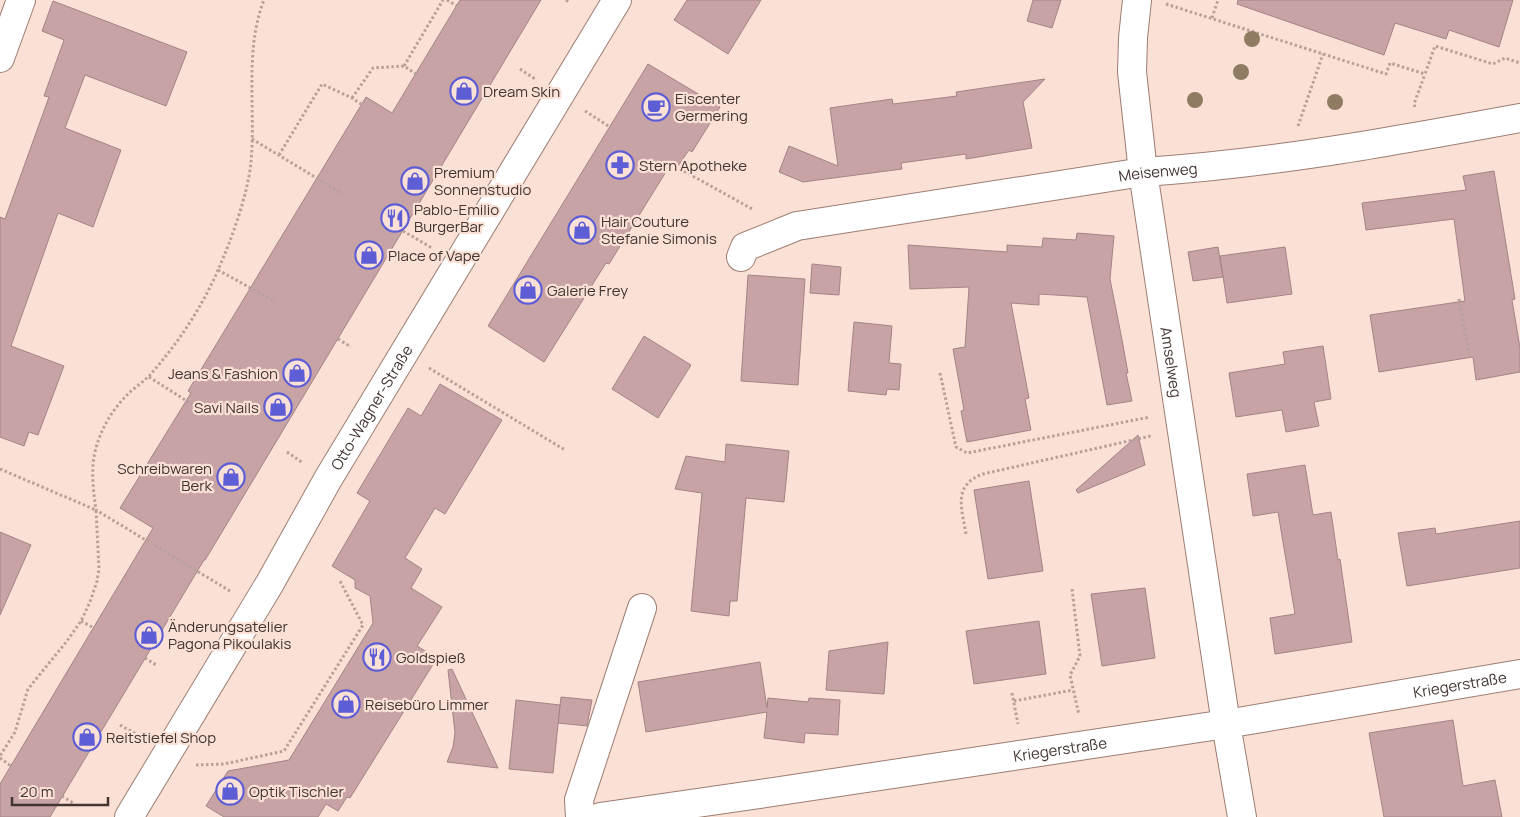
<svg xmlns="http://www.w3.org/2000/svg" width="1520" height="817" viewBox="0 0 1520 817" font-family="Manrope,sans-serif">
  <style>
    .building { fill: #c7a3a5; stroke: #a58384 }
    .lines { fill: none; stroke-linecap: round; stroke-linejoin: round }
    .minor-casing { stroke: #9c7d72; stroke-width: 30 }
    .path { stroke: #b7a199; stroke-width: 3; stroke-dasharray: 2.5 2.5; stroke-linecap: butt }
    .minor { stroke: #fff; stroke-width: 28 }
    .tree { fill: #8f7b61 }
    .labels { text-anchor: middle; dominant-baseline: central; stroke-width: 4.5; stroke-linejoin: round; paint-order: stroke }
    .poi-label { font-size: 15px; fill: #433531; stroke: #fbe0d6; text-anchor: start }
    .street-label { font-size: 15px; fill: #433531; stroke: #fbe0d6 }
  </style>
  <rect width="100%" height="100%" fill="#fbe0d6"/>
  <g class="building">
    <path d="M 460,0 L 541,0 L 213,547 L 205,560 L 204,560 L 50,817 L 0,817 L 0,784 L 153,528 L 120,508 L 191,393 L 188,391 L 366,97 L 392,113 Z"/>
    <path d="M 687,0 L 761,0 L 728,54 L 674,20 Z"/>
    <path d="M 1033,0 L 1061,0 L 1052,28 L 1027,21 Z"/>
    <path d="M 1238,0 L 1513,0 L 1499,47 L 1449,30 L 1446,39 L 1395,23 L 1384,55 L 1237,4 Z"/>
    <path d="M 53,1 L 187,52 L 166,106 L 85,75 L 65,128 L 121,150 L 93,227 L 58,213 L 11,346 L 64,366 L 38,435 L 29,432 L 24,446 L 0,437 L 0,217 L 5,219 L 49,97 L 44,96 L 64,40 L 42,31 Z"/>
    <path d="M 648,64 L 720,107 L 692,152 L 689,150 L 678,166 L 672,162 L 609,264 L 606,263 L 544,362 L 488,326 Z"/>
    <path d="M 1045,79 L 1023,102 L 1032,148 L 966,159 L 966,154 L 901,163 L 902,169 L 803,182 L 779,172 L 789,146 L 838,166 L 830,108 L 892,99 L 893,104 L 957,96 L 956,92 Z"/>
    <path d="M 1494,171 L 1515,299 L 1512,300 L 1520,348 L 1520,372 L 1476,380 L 1473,357 L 1379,372 L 1370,315 L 1465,301 L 1454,219 L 1366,230 L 1362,203 L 1466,190 L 1463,176 Z"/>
    <path d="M 1077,233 L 1114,236 L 1110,279 L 1123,345 L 1128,373 L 1126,373 L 1132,401 L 1107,405 L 1087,297 L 1039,294 L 1039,305 L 1011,303 L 1029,398 L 1025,399 L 1031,430 L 967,442 L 961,411 L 964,410 L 953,349 L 965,347 L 969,287 L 910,289 L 908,245 L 1007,252 L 1007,245 L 1042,247 L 1043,238 L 1076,240 Z"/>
    <path d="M 1218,247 L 1223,277 L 1193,281 L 1188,252 Z"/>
    <path d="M 1285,247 L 1292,294 L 1227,303 L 1220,256 Z"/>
    <path d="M 812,264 L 841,267 L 839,295 L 810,293 Z"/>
    <path d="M 748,275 L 805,279 L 798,385 L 741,381 Z"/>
    <path d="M 854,322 L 892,326 L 889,363 L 901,364 L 899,390 L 887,389 L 886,395 L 848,391 Z"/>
    <path d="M 644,336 L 691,365 L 658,418 L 612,389 Z"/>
    <path d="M 1323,346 L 1331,399 L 1314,402 L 1319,426 L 1286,432 L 1282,410 L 1236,417 L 1229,373 L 1285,364 L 1283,352 Z"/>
    <path d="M 440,384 L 502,420 L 445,514 L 435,508 L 405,558 L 422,569 L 411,588 L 442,607 L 417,646 L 437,658 L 350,798 L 347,797 L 338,811 L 326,804 L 318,817 L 224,817 L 206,806 L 228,771 L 289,760 L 373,623 L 370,596 L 355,588 L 355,580 L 332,566 L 370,501 L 357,493 L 408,408 L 421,416 Z"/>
    <path d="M 1138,435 L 1145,465 L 1078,493 L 1076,490 Z"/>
    <path d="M 726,444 L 789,451 L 784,502 L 746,498 L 737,601 L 730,601 L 729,616 L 691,611 L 702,493 L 675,489 L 686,456 L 725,462 Z"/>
    <path d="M 1305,465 L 1313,515 L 1331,512 L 1338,560 L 1340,559 L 1352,642 L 1275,654 L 1270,618 L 1295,614 L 1278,512 L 1253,516 L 1247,474 Z"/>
    <path d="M 1029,481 L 1043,571 L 988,579 L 974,490 Z"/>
    <path d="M 1520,521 L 1520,568 L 1407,586 L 1398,533 L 1435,528 L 1436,534 Z"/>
    <path d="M 0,532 L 31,545 L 0,615 Z"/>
    <path d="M 1145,588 L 1155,658 L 1102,666 L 1091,594 Z"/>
    <path d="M 1039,621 L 1046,674 L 974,684 L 966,631 Z"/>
    <path d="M 888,642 L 884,694 L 826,690 L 829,651 Z"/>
    <path d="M 760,662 L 767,708 L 768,698 L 808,702 L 809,698 L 840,700 L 838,735 L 805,733 L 804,743 L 764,738 L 767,712 L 646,732 L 638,682 Z"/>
    <path d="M 452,669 L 498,768 L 447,762 L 453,747 L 455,733 L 448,670 Z"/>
    <path d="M 561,697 L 592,700 L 587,726 L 558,723 Z"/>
    <path d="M 516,700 L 560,705 L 553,773 L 509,769 Z"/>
    <path d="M 1453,720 L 1463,786 L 1495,780 L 1502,817 L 1384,817 L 1369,733 Z"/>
  </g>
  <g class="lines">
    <g class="minor-casing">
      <g id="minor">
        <path id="s1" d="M 1137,0 L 1133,38 L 1132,72 L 1143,172 L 1226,724 L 1242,817"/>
        <path d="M 0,58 L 21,0"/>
        <path id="s2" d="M 741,257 L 745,247 L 797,226 L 1143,172 C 1270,164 1395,141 1520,118"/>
        <path id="s3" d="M 129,817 L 270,583 L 328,479 L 617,0"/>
        <path d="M 580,817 L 579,800 L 642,608"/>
        <path id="s4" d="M 600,817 L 773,792 L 1226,724 L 1520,674"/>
      </g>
    </g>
    <g class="path">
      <path d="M 447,0 L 457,6"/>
      <path d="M 566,0 L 569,2"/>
      <path d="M 1166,4 L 1386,74 L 1390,63 L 1425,74 L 1435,46 L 1493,64 L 1505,58 L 1520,63"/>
      <path d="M 1212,18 L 1218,0"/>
      <path d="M 404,66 L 443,0"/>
      <path d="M 520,69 L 535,79"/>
      <path d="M 352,98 L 373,68 L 404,66 L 416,74"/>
      <path d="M 1415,107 L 1414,104 L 1425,74"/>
      <path d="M 585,111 L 610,127"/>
      <path d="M 1298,126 L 1323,54"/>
      <path d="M 252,139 L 343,194"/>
      <path d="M 279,155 L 322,84 L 352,98 L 361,104"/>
      <path d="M 671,164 L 754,210"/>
      <path d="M 403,231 L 432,248"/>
      <path d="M 218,270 L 276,302"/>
      <path d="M 1459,299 L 1469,355"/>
      <path d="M 338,339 L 351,347"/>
      <path d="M 429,368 L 565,450"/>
      <path d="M 940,373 L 956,447 L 967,453 L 1150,417"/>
      <path d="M 149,377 L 209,415"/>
      <path d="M 287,452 L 303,463"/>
      <path d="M 0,469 L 96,510 L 99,569 L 97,581 L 90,602 L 81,621 L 67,641 L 28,689 L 15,732 L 0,756"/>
      <path d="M 966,534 C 962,509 952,485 983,474 L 1151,436"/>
      <path d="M 1072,589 L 1080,656 L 1070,675 L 1079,715"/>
      <path d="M 230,591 L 96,510 C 94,496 92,480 93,465 C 95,439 109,413 127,395 C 134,388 143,382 150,375 C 178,343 201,309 218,270 C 231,241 248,194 251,162 C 256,108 244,51 264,0"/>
      <path d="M 81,621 L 94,628"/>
      <path d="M 145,658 L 156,665"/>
      <path d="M 1012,693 L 1018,724"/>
      <path d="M 1014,701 L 1073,690"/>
      <path d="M 120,725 L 143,738"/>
      <path d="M 0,758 L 11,766"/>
      <path d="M 196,765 L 224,764 L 284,751 L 363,625 L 340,581"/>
      <path d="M 62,796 L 73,803"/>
    </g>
    <use href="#minor" class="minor"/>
  </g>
  <g class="tree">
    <circle cx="1252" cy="39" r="8"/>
    <circle cx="1241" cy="72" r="8"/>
    <circle cx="1195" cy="100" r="8"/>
    <circle cx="1335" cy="102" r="8"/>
  </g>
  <defs>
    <g id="shop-ring" transform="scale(1.4375)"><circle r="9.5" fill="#fbe0d6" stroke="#5d5dd5" stroke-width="1.5"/><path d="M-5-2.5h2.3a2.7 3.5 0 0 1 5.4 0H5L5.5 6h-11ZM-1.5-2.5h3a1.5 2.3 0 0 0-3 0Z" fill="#5d5dd5"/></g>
    <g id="cafe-ring" transform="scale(1.4375)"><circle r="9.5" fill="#fbe0d6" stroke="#5d5dd5" stroke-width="1.5"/><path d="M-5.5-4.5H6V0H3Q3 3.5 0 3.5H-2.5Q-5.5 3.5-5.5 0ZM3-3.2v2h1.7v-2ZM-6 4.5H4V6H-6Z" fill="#5d5dd5"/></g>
    <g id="pharmacy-ring" transform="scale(1.4375)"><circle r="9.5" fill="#fbe0d6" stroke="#5d5dd5" stroke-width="1.5"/><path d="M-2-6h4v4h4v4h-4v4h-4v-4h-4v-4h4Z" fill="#5d5dd5"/></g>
    <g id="restaurant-ring" transform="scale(1.4375)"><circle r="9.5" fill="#fbe0d6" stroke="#5d5dd5" stroke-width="1.5"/><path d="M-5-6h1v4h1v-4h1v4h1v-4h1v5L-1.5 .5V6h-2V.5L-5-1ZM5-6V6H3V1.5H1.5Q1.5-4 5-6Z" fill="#5d5dd5"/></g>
  </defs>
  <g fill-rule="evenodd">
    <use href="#shop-ring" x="464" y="91"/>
    <use href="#cafe-ring" x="656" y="107"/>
    <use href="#pharmacy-ring" x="620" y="165"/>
    <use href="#shop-ring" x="415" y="181"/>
    <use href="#restaurant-ring" x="395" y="218"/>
    <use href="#shop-ring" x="582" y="230"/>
    <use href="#shop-ring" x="369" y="255"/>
    <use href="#shop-ring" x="528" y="290"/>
    <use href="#shop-ring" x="297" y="373"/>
    <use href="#shop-ring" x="278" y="407"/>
    <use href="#shop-ring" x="231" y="477"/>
    <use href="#shop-ring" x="149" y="635"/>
    <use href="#restaurant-ring" x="377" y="657"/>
    <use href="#shop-ring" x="346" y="704"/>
    <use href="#shop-ring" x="87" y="737"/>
    <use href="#shop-ring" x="230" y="791"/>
  </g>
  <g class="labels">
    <g class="poi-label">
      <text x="483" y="91">Dream Skin</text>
      <text x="675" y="98">Eiscenter<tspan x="675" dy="17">Germering</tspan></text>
      <text x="639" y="165">Stern Apotheke</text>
      <text x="434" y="172">Premium<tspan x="434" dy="17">Sonnenstudio</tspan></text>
      <text x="414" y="209">Pablo-Emilio<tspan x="414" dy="17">BurgerBar</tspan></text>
      <text x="601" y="221">Hair Couture<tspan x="601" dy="17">Stefanie Simonis</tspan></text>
      <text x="388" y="255">Place of Vape</text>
      <text x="547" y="290">Galerie Frey</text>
      <text x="278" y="373" text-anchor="end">Jeans &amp; Fashion</text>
      <text x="259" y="407" text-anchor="end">Savi Nails</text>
      <text x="212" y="468" text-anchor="end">Schreibwaren<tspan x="212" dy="17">Berk</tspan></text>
      <text x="168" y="626">Änderungsatelier<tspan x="168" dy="17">Pagona Pikoulakis</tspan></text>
      <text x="396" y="657">Goldspieß</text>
      <text x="365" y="704">Reisebüro Limmer</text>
      <text x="106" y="737">Reitstiefel Shop</text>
      <text x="249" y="791">Optik Tischler</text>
    </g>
    <g class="street-label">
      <text stroke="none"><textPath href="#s2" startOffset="432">Meisenweg</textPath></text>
      <text stroke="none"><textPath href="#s1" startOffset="365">Amselweg</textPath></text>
      <text stroke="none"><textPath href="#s3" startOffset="476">Otto-Wagner-Straße</textPath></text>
      <text stroke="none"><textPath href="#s4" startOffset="870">Kriegerstraße</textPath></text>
      <text stroke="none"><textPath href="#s4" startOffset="465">Kriegerstraße</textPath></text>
    </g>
  </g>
  <path d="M12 797v8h96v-8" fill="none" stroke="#433531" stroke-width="2.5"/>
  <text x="20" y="797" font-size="15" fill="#433531" stroke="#fbe0d6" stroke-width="4" paint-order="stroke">20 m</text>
</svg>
